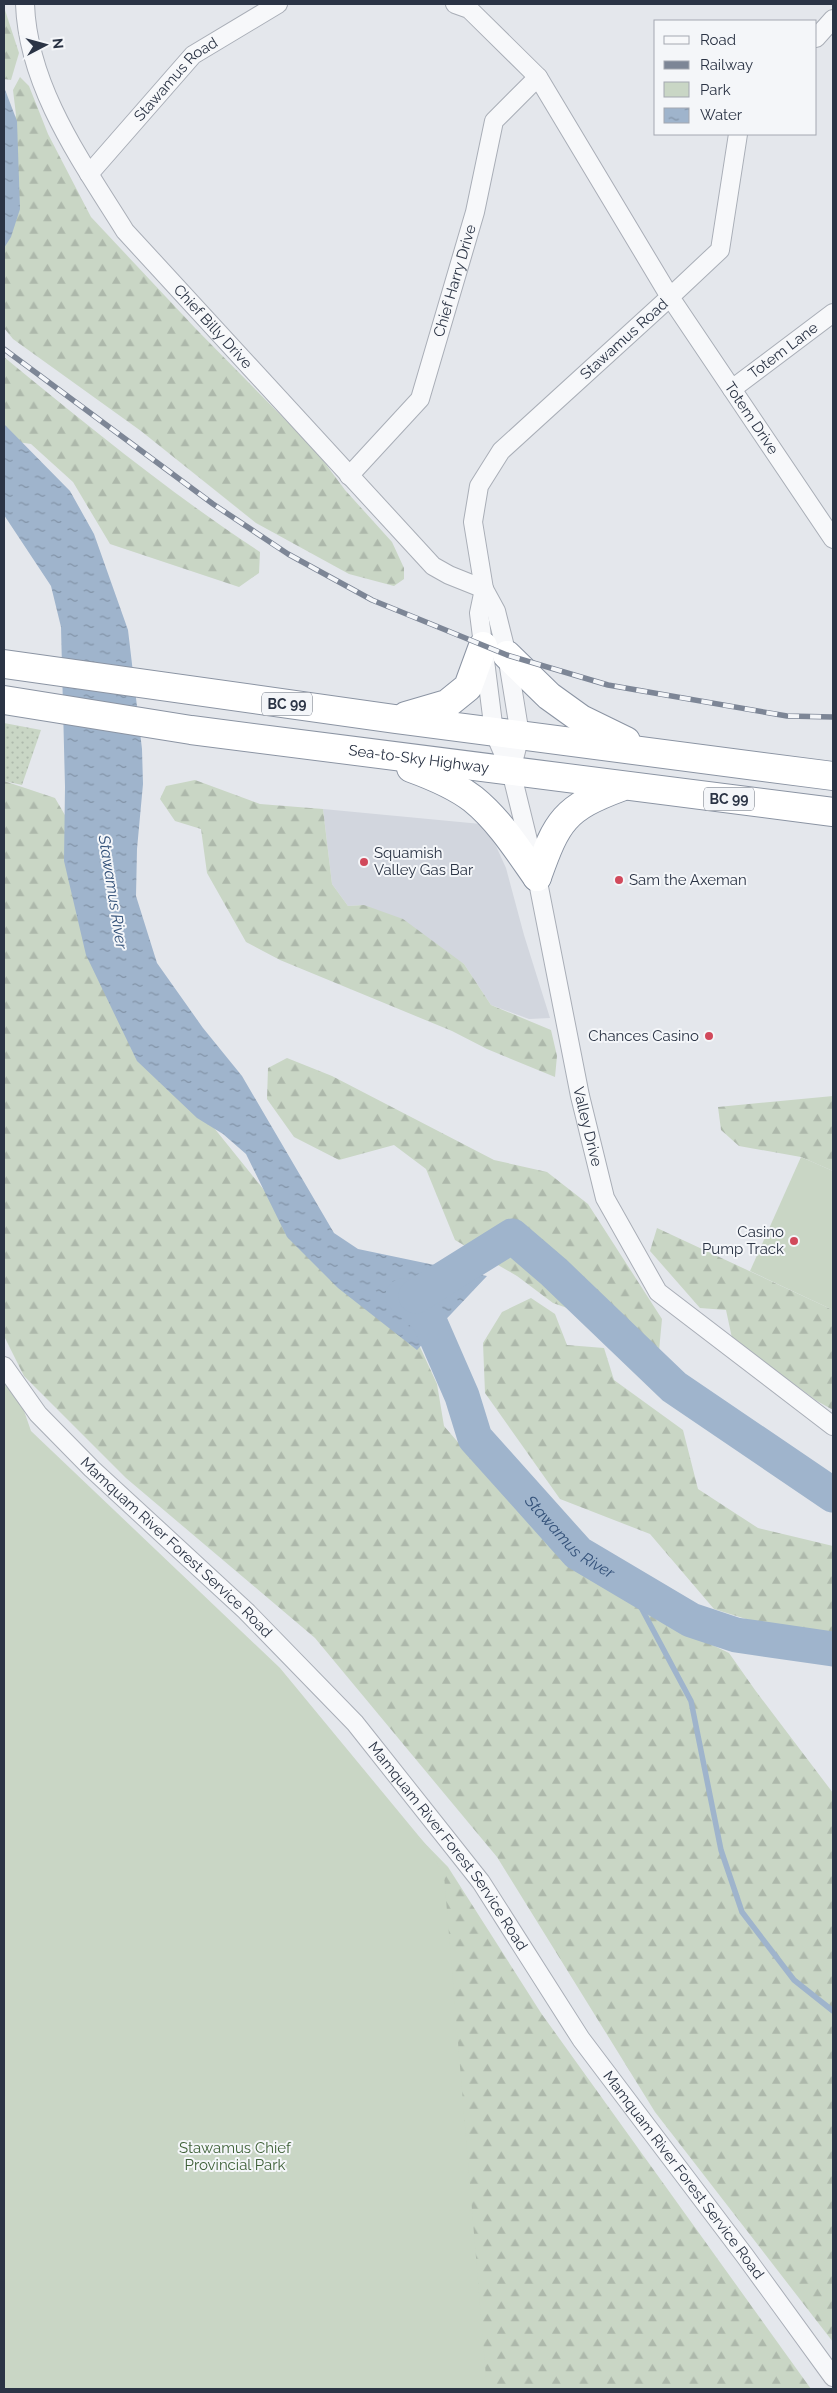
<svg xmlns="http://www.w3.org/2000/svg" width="837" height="2393" viewBox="0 0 837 2393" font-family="Raleway,sans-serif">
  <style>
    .built { fill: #d2d6de }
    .grass { fill: url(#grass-dots) }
    .forest { fill: url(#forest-firs) }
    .park { fill: #c9d6c5 }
    .water { fill: url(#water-ripples) }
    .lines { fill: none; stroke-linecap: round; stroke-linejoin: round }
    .stream { stroke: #9fb4cc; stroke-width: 5.5 }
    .river { stroke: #9fb4cc; stroke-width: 35 }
    .minor-casing { stroke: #a9aeb7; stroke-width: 20 }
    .trunk-casing { stroke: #8b94a3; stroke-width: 30 }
    .minor { stroke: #f7f8fa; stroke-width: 18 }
    .trunk { stroke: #fff; stroke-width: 28 }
    .rail-casing { stroke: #7d8696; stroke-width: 5.5 }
    .rail { stroke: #f4f6f9; stroke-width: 4; stroke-dasharray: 11; stroke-linecap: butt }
    .poi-dot { fill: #d1495b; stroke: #f4f6f9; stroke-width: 2 }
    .labels { text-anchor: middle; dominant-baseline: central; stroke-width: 4; stroke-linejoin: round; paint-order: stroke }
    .shield { fill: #f4f6f9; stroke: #676e7b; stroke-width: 1 }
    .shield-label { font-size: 14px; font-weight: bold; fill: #2b3445 }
    .street-label { font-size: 15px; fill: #2b3445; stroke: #f4f6f9 }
    .poi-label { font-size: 15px; fill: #2b3445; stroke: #f4f6f9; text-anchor: start }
    .park-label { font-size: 15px; fill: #3f6138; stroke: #f4f6f9 }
    .water-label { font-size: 16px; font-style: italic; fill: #34527a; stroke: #f4f6f9 }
  </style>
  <defs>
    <pattern id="grass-dots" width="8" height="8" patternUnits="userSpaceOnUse" patternTransform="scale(1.25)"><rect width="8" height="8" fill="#c9d6c5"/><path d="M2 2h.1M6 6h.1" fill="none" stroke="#adb8ab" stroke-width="1.8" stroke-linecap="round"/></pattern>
    <pattern id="forest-firs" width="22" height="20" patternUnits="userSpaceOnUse" patternTransform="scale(1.25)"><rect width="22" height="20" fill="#c9d6c5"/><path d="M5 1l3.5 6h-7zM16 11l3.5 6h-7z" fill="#adb8ab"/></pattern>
    <pattern id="water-ripples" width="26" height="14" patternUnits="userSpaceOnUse" patternTransform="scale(1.25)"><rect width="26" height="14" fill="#9fb4cc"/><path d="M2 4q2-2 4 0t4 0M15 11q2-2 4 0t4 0" fill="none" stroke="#8293a7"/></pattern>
  </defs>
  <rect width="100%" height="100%" fill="#e4e7ec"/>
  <path class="built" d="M 323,809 L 481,824 L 496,846 L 506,868 L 524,935 L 550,1018 L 529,1019 L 491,1005 L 464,964 L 364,905 L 348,906 L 332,884 Z"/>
  <path class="grass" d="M 4,723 L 41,730 L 22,785 L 4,781 Z"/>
  <g class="forest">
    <path d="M 4,7 L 19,53 L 11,80 L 4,79 Z"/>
    <path d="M 20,77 L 29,86 L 48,134 L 91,217 L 196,329 L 316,451 L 345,490 L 392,542 L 404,568 L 404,579 L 394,586 L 349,574 L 256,523 L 141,431 L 13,339 L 4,328 L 4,232 L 9,139 L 16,115 L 13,90 Z"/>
    <path d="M 4,357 C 87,425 170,493 260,552 L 259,573 L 239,587 L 110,544 L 73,482 L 31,444 L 4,440 Z"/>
    <path d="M 195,780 L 260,804 L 323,809 L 332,884 L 348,906 L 364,905 L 403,919 L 464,964 L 491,1005 L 551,1030 L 557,1056 L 555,1077 L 487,1049 L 452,1031 L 280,960 L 246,942 L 207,873 L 201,829 L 175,821 L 160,799 L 166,786 Z"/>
    <path d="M 4,781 L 55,798 L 69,822 L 198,1108 L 309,1246 L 414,1334 L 437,1384 L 444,1426 L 481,1469 L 675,1627 L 729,1653 L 755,1690 L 833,1793 L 833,2342 L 655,2112 L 497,1857 L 315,1638 L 126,1478 L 24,1376 L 4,1336 Z"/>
    <path d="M 287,1058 L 332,1076 L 494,1160 L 547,1172 L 588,1204 L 662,1319 L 659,1351 L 632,1346 L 601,1320 L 553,1303 L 517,1276 L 455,1240 L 426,1169 L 394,1145 L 339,1160 L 294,1137 L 267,1099 L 268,1068 Z"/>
    <path d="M 833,1096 L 833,1171 L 801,1157 L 739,1146 L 721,1130 L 718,1107 Z"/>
    <path d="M 657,1228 L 833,1310 L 833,1410 L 817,1401 L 732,1338 L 726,1310 L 700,1308 L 650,1251 Z"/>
    <path d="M 531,1298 L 555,1314 L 567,1345 L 604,1348 L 614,1380 L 683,1430 L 698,1489 L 758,1528 L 833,1546 L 833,1654 L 827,1657 L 784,1655 L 762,1624 L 714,1609 L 650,1534 L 560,1499 L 485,1393 L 483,1343 L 502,1312 Z"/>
    <path d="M 4,1422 L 129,1540 L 448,1867 L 541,2013 L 811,2389 L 4,2389 Z"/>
  </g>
  <g class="park">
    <path d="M 801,1157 L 833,1171 L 833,1310 L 750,1271 Z"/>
    <path d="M 4,1353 L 31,1431 L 280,1668 L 427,1846 L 444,1875 L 487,2389 L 4,2389 Z"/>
  </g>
  <g class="water">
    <path d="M 4,87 L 17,121 L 20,209 L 11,237 L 4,248 Z"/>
    <path d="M 4,424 L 70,491 L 94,534 L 128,630 L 142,749 L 143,784 L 137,849 L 136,896 L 157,963 L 203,1028 L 242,1076 L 334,1233 L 358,1249 L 487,1276 L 417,1350 L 338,1288 L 287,1237 L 246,1154 L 223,1134 L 197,1118 L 137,1061 L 86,955 L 64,861 L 65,787 L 61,627 L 51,586 L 4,515 Z"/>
  </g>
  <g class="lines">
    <path class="stream" d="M 628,1583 L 691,1701 L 721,1850 L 742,1912 L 794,1980 L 833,2011"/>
    <g class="river">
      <path id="s1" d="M 403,1296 L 428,1318 L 462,1396 L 475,1438 L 578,1553 L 691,1620 L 736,1635 L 833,1649"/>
      <path d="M 416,1296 L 512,1236 L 554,1272 L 674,1387 L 833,1495"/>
    </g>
    <g class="minor-casing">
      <g id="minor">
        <path id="s2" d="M 25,4 C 28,88 82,162 125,231 L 433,566 L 449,575 L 484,589"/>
        <path id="s3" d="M 455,4 L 469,9 L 538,77 L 670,297 L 501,451 L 479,486 L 473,522 L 484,589 L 496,611 L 507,655 L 520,735 L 511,771 L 537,877 L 580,1096 L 605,1198 L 658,1292 L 833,1426"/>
        <path d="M 816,38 L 833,19"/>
        <path id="s4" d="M 738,134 L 720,250 L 670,297 L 833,539"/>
        <path id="s5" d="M 89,174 L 193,55 L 278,4"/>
        <path id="s6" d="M 732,389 L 833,313"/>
        <path id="s7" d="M 349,476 L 420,399 L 475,212 L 494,121 L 538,77"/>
        <path d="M 484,589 L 479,613 L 494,732 L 511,771"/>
        <path id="s8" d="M 4,1366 L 38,1414 L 92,1469 L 246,1611 L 355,1723 L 481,1882 L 581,2039 L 745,2256 L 833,2377"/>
      </g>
    </g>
    <g class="trunk-casing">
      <g id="trunk">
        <path d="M 507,655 L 549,696 L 581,719 L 626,741"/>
        <path d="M 4,664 L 395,719 L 833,776"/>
        <path id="s9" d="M 4,700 L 191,730 L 833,812"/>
        <path d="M 406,716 L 447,704 L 468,687 L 483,646"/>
        <path d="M 411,768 C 433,776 455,785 473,799 C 499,820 518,850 537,877"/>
        <path d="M 537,877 C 557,821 564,808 621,787"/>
      </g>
    </g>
    <use href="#minor" class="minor"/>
    <use href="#trunk" class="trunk"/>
    <g class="rail-casing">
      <path id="rail" d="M 4,349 L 213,504 L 288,554 L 372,600 L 507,655 L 608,685 L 787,716 L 833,717"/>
    </g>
    <use href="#rail" class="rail"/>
  </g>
  <g class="poi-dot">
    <circle cx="364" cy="862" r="5"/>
    <circle cx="619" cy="880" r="5"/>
    <circle cx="709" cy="1036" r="5"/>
    <circle cx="794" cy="1241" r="5"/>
  </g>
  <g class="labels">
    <g class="shield">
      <rect x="262" y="692.5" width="50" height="23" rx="4"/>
      <rect x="704" y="787.5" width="50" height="23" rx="4"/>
    </g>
    <g class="shield-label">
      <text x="287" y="704">BC 99</text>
      <text x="729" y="799">BC 99</text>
    </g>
    <g class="street-label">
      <text stroke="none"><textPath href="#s5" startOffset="129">Stawamus Road</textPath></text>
      <text stroke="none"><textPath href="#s7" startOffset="228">Chief Harry Drive</textPath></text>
      <text stroke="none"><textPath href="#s2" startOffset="381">Chief Billy Drive</textPath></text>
      <text transform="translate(624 339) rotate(-42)">Stawamus Road</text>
      <text stroke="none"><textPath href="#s6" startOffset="64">Totem Lane</textPath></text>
      <text stroke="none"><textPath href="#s4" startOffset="332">Totem Drive</textPath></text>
      <text stroke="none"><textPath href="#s9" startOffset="419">Sea-to-Sky Highway</textPath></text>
      <text stroke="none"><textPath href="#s3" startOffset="1295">Valley Drive</textPath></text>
      <text stroke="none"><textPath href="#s8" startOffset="251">Mamquam River Forest Service Road</textPath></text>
      <text stroke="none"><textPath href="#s8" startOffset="656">Mamquam River Forest Service Road</textPath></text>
      <text stroke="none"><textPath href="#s8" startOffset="1061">Mamquam River Forest Service Road</textPath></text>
    </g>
    <g class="poi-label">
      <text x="374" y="853">Squamish<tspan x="374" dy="17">Valley Gas Bar</tspan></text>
      <text x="629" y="880">Sam the Axeman</text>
      <text x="699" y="1036" text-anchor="end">Chances Casino</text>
      <text x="784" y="1232" text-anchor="end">Casino<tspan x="784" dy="17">Pump Track</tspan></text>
    </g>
    <g class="park-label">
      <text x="235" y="2148">Stawamus Chief<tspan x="235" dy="17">Provincial Park</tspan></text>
    </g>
    <g class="water-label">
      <text transform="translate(113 892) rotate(81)">Stawamus River</text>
      <text stroke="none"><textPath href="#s1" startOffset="300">Stawamus River</textPath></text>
    </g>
  </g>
  <rect width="837" height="2393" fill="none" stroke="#2b3445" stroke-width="10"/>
  <rect x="654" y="20" width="162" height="115" fill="#f4f6f9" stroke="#a4a8b1"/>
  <rect x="664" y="36" width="25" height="8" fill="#f7f8fa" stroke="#a4a8b1"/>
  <text x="700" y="45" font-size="15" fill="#2b3445">Road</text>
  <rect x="664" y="61" width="25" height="8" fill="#7d8696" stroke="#a4a8b1"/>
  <text x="700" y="70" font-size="15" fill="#2b3445">Railway</text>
  <rect x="664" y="82" width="25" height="15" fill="#c9d6c5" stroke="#a4a8b1"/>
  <text x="700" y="95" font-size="15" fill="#2b3445">Park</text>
  <rect x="664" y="108" width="25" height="15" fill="url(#water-ripples)" stroke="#a4a8b1"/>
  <text x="700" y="120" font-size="15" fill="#2b3445">Water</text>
  <g transform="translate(45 45) rotate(84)" stroke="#f4f6f9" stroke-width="4" paint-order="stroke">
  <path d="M0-4L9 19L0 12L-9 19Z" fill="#2b3445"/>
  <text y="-8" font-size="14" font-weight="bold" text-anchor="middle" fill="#2b3445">N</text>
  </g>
</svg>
